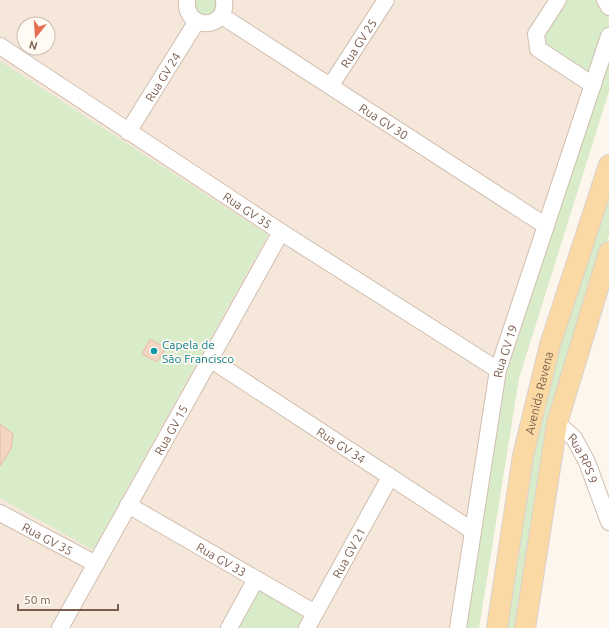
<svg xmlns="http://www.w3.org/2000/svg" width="609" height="628" viewBox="0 0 609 628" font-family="Ubuntu,sans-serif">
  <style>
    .residential { fill: #f5e8da; fill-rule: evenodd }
    .green { fill: #d8ecc9 }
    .building { fill: #f3d5c3; stroke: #e6bba3 }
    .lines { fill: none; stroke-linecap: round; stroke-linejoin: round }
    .minor-casing { stroke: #d1beb0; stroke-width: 18 }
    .major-casing { stroke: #dad1cd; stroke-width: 22 }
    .minor { stroke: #fff; stroke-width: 16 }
    .major { stroke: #fbd9a5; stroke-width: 20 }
    .culture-dot { fill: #0f9aa8; stroke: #fffaf3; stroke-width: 1.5 }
    .labels { text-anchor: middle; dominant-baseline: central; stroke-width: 3.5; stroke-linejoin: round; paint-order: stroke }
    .street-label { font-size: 12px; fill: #7a5c4d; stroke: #fffaf3 }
    .culture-label { font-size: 12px; fill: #0d838f; stroke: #fffaf3; text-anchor: start }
  </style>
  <rect width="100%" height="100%" fill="#fdf6ec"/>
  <path class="residential" d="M 0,0 L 609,0 L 609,91 L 519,378 L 479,628 L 0,628 ZM 24,24 L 48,24 L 48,48 L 24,48 Z"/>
  <g class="green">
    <path d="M 193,0 L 218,0 L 219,4 L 211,16 L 196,14 Z"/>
    <path d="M 562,0 L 601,0 L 609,20 L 609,28 L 592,80 L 541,47 L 539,35 Z"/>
    <path d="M 0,61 L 268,235 L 93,550 L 0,498 Z"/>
    <path d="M 609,61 L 609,91 L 519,378 L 479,628 L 466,628 L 506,375 Z"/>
    <path d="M 609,184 L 609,235 L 563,382 L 520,628 L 503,628 L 536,427 Z"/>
    <path d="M 263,589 L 305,613 L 305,619 L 300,628 L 236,628 L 257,591 Z"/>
  </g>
  <g class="building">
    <path d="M 150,339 L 166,348 L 157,362 L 142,354 Z"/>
    <path d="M 0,424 L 13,434 L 11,449 L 0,466 Z"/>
  </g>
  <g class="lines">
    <g class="minor-casing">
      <g id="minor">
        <path d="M 187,0 C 184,31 228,31 224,0"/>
        <path d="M 558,0 L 536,34 L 538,49 L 593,85"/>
        <path d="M 605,0 L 609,7"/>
        <path id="s1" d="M 222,16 L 546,226"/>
        <path id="s2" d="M 0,46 L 281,232 L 498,370"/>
        <path id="s3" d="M 331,85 L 386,0"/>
        <path id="s4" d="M 128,132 L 197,21"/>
        <path id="s5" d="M 210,359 L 473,531"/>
        <path id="s6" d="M 557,423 L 574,438 L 587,462 L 609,522"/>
        <path id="s7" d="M 128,505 L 315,613"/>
        <path id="s8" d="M 0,513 L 96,564"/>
        <path id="s9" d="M 60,628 L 281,232"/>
        <path d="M 229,628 L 256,579"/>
        <path id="s10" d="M 307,628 L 390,477"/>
        <path id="s11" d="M 458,628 L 498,370 L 609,36"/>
      </g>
    </g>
    <g class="major-casing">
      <g id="major">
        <path id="s12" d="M 497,628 L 523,456 L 550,345 L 609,165"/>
        <path d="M 525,628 L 557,423 L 609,252"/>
      </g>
    </g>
    <use href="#minor" class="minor"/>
    <use href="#major" class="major"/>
  </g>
  <circle class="culture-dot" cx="154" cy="351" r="4"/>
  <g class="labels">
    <g class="street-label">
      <text stroke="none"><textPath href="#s3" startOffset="50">Rua GV 25</textPath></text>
      <text stroke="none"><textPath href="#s4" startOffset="65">Rua GV 24</textPath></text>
      <text stroke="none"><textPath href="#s1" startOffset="193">Rua GV 30</textPath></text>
      <text stroke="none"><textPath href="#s2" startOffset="297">Rua GV 35</textPath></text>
      <text stroke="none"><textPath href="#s11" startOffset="281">Rua GV 19</textPath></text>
      <text stroke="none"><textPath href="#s12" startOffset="239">Avenida Ravena</textPath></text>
      <text stroke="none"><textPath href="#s9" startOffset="227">Rua GV 15</textPath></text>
      <text stroke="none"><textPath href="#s5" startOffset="157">Rua GV 34</textPath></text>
      <text stroke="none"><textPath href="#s6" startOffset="45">Rua RPS 9</textPath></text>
      <text stroke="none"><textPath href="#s8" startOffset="54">Rua GV 35</textPath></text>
      <text stroke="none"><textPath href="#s10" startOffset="86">Rua GV 21</textPath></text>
      <text stroke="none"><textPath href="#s7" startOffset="108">Rua GV 33</textPath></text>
    </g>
    <g class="culture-label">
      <text x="162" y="344">Capela de<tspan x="162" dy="14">São Francisco</tspan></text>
    </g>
  </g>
  <g transform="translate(36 36) rotate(197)"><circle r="19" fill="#fffaf3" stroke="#cabbb1"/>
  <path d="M0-3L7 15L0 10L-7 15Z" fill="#e76f51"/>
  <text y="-6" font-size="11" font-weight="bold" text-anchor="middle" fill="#7a5c4d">N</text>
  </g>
  <path d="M18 604v6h100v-6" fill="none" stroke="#7a5c4d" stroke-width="2"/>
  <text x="24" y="604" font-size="12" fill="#7a5c4d" stroke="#fffaf3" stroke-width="3" paint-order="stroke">50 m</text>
</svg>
